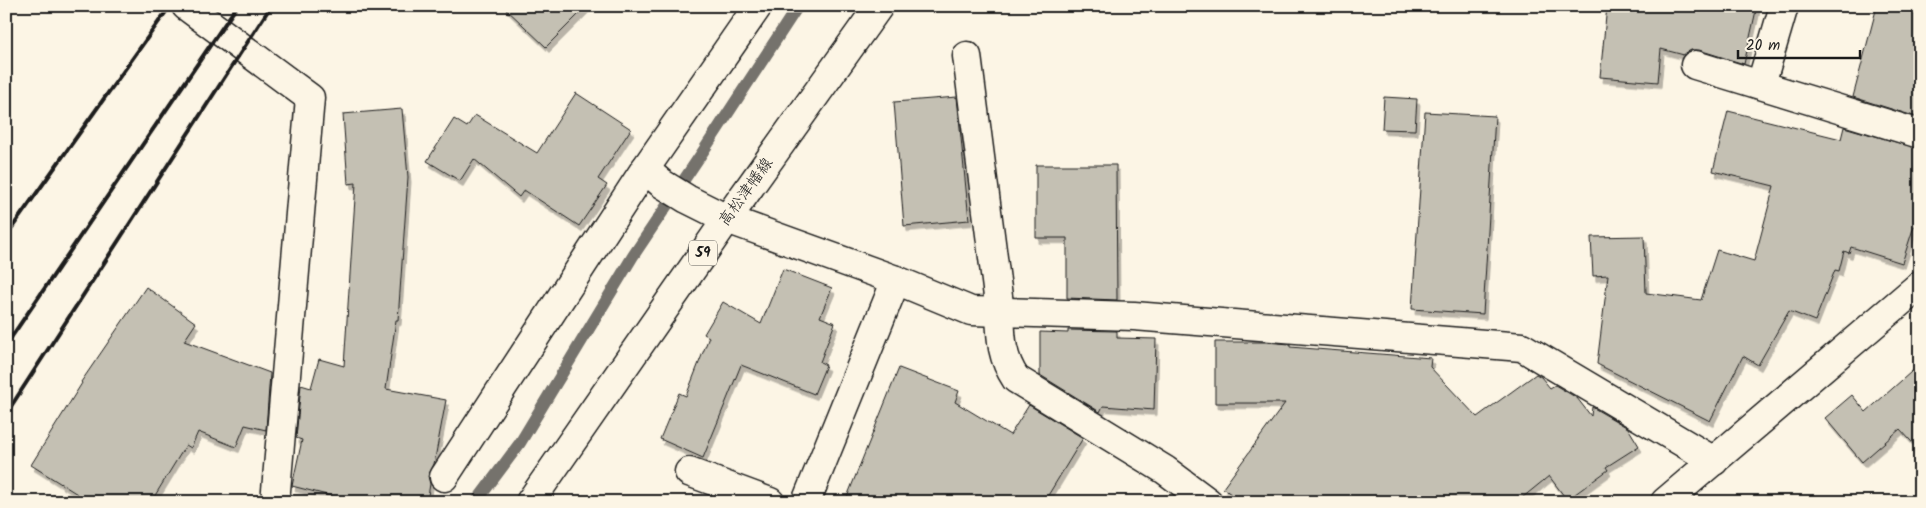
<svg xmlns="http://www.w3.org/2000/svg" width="1926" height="508" viewBox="0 0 1926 508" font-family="Kalam,'Klee One',sans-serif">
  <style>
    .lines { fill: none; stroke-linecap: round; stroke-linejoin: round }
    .stream { stroke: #75726c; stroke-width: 12 }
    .building { fill: #c4c0b3; stroke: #1c1c1c; filter: url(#shadow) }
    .minor-casing { stroke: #1c1c1c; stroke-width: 31 }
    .major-casing { stroke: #1c1c1c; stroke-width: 31 }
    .minor { stroke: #fcf5e5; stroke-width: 28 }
    .major { stroke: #fcf5e5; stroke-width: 28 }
    .rail { stroke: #1c1c1c; stroke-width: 4 }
    .labels { text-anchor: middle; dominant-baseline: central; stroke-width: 4.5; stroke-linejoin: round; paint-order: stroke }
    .shield { fill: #fcf5e5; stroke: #5f5d58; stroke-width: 1 }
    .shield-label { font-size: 15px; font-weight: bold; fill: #1c1c1c }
    .street-label { font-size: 16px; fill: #1c1c1c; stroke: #fcf5e5 }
  </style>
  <defs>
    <filter id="shadow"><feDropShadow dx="3" dy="5.5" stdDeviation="0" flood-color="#0004"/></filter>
  </defs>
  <rect width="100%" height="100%" fill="#fcf5e5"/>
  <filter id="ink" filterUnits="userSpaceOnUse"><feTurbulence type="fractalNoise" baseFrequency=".02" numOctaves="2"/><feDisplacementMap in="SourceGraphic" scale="10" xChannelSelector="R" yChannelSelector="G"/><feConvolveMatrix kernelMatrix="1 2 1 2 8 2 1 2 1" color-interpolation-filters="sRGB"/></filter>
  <g filter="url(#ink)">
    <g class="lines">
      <path class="stream" d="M 476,502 L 520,443 L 633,256 L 702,153 L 798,6"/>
    </g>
    <g class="building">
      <path d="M 503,6 L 587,6 L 546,47 Z"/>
      <path d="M 1607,6 L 1757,6 L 1744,64 L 1699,50 L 1691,50 L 1684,55 L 1661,49 L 1658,82 L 1600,77 Z"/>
      <path d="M 1877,6 L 1920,6 L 1920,118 L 1853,97 Z"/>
      <path d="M 576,93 L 631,129 L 598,179 L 607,185 L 579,226 L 524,190 L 519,197 L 474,159 L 460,181 L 427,161 L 454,119 L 467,127 L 475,115 L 537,153 Z"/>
      <path d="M 957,97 L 969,220 L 904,226 L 894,102 Z"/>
      <path d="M 1384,97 L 1417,99 L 1415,130 L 1382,129 Z"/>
      <path d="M 402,109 L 408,177 L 398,320 L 396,320 L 386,389 L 446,400 L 434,464 L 428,476 L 430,484 L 427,502 L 354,502 L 292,486 L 302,440 L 296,438 L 301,385 L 311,388 L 319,359 L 344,366 L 356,183 L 348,184 L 343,114 Z"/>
      <path d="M 1728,111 L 1841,139 L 1844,127 L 1920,149 L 1920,228 L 1914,226 L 1902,263 L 1851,247 L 1849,253 L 1844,251 L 1839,271 L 1835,270 L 1815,321 L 1789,311 L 1758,365 L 1743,356 L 1710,421 L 1597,364 L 1608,275 L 1593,276 L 1591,237 L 1644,236 L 1646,293 L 1701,300 L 1717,250 L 1754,261 L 1774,186 L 1713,171 Z"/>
      <path d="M 1425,112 L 1495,116 L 1483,314 L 1412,309 Z"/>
      <path d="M 1036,165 L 1116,165 L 1117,300 L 1067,298 L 1067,238 L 1036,238 Z"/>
      <path d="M 783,269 L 832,288 L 820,317 L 835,323 L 820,362 L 826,365 L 814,394 L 741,365 L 703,458 L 660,439 L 679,393 L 686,396 L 709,337 L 704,334 L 723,302 L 761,324 Z"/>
      <path d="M 146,287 L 196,323 L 184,341 L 270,373 L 266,430 L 245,425 L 236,447 L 198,432 L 191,448 L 186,445 L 151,502 L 90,502 L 31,465 L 82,383 L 81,382 Z"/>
      <path d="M 1068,330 L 1117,331 L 1117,338 L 1156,339 L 1154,410 L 1103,406 L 1100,412 L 1040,375 L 1040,332 L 1068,333 Z"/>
      <path d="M 1215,342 L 1266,342 L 1290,344 L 1290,347 L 1431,358 L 1430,367 L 1477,417 L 1536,374 L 1541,377 L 1550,388 L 1555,385 L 1577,398 L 1591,416 L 1592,407 L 1628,428 L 1639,446 L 1606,467 L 1608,470 L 1567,500 L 1549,476 L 1517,502 L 1241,502 L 1223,488 L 1285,403 L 1215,403 Z"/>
      <path d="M 1920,364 L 1920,451 L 1900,429 L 1862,462 L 1825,418 L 1852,395 L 1866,412 Z"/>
      <path d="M 899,368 L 959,391 L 955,402 L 1010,435 L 1029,405 L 1083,438 L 1044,502 L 845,502 Z"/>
    </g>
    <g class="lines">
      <g class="minor-casing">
        <g id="minor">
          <path d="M 186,6 L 310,98 L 275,502"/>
          <path d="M 967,56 L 1000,312 C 1001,338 1001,357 1016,379 L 1165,470 L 1208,502"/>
          <path d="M 1695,65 L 1920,134"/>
          <path d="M 1761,84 L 1784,6"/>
          <path d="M 645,169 L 661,183 L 687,199 L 727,219 L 896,280 L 971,311 L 1134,316 L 1522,347 L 1714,461"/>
          <path d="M 689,472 L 770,502"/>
          <path d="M 444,477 L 645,169 L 758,6"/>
          <path d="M 806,502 L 896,280"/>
          <path d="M 1665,502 L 1920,285"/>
        </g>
      </g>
      <g class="major-casing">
        <path id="major" d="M 530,502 L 727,219 L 879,6"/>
      </g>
      <use href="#minor" class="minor"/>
      <use href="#major" class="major"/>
      <g class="rail">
        <path d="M 6,236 L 170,6"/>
        <path d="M 6,345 L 237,6"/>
        <path d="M 6,414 L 271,6"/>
      </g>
    </g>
  </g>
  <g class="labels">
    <rect class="shield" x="689" y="240.5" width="28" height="25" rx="4"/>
    <g class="shield-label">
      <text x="703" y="253">59</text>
    </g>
    <g class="street-label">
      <text transform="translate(746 192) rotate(-54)">高松津幡線</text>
    </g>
  </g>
  <rect width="1926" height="508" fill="none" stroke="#fcf5e5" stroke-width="25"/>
  <rect x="12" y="12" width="1901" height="483" fill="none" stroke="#1c1c1c" stroke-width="2" filter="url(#ink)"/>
  <path d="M1738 50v8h122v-8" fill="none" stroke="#1c1c1c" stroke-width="2.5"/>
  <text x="1746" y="50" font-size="15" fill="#1c1c1c" stroke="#fcf5e5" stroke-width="4" paint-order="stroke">20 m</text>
</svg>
